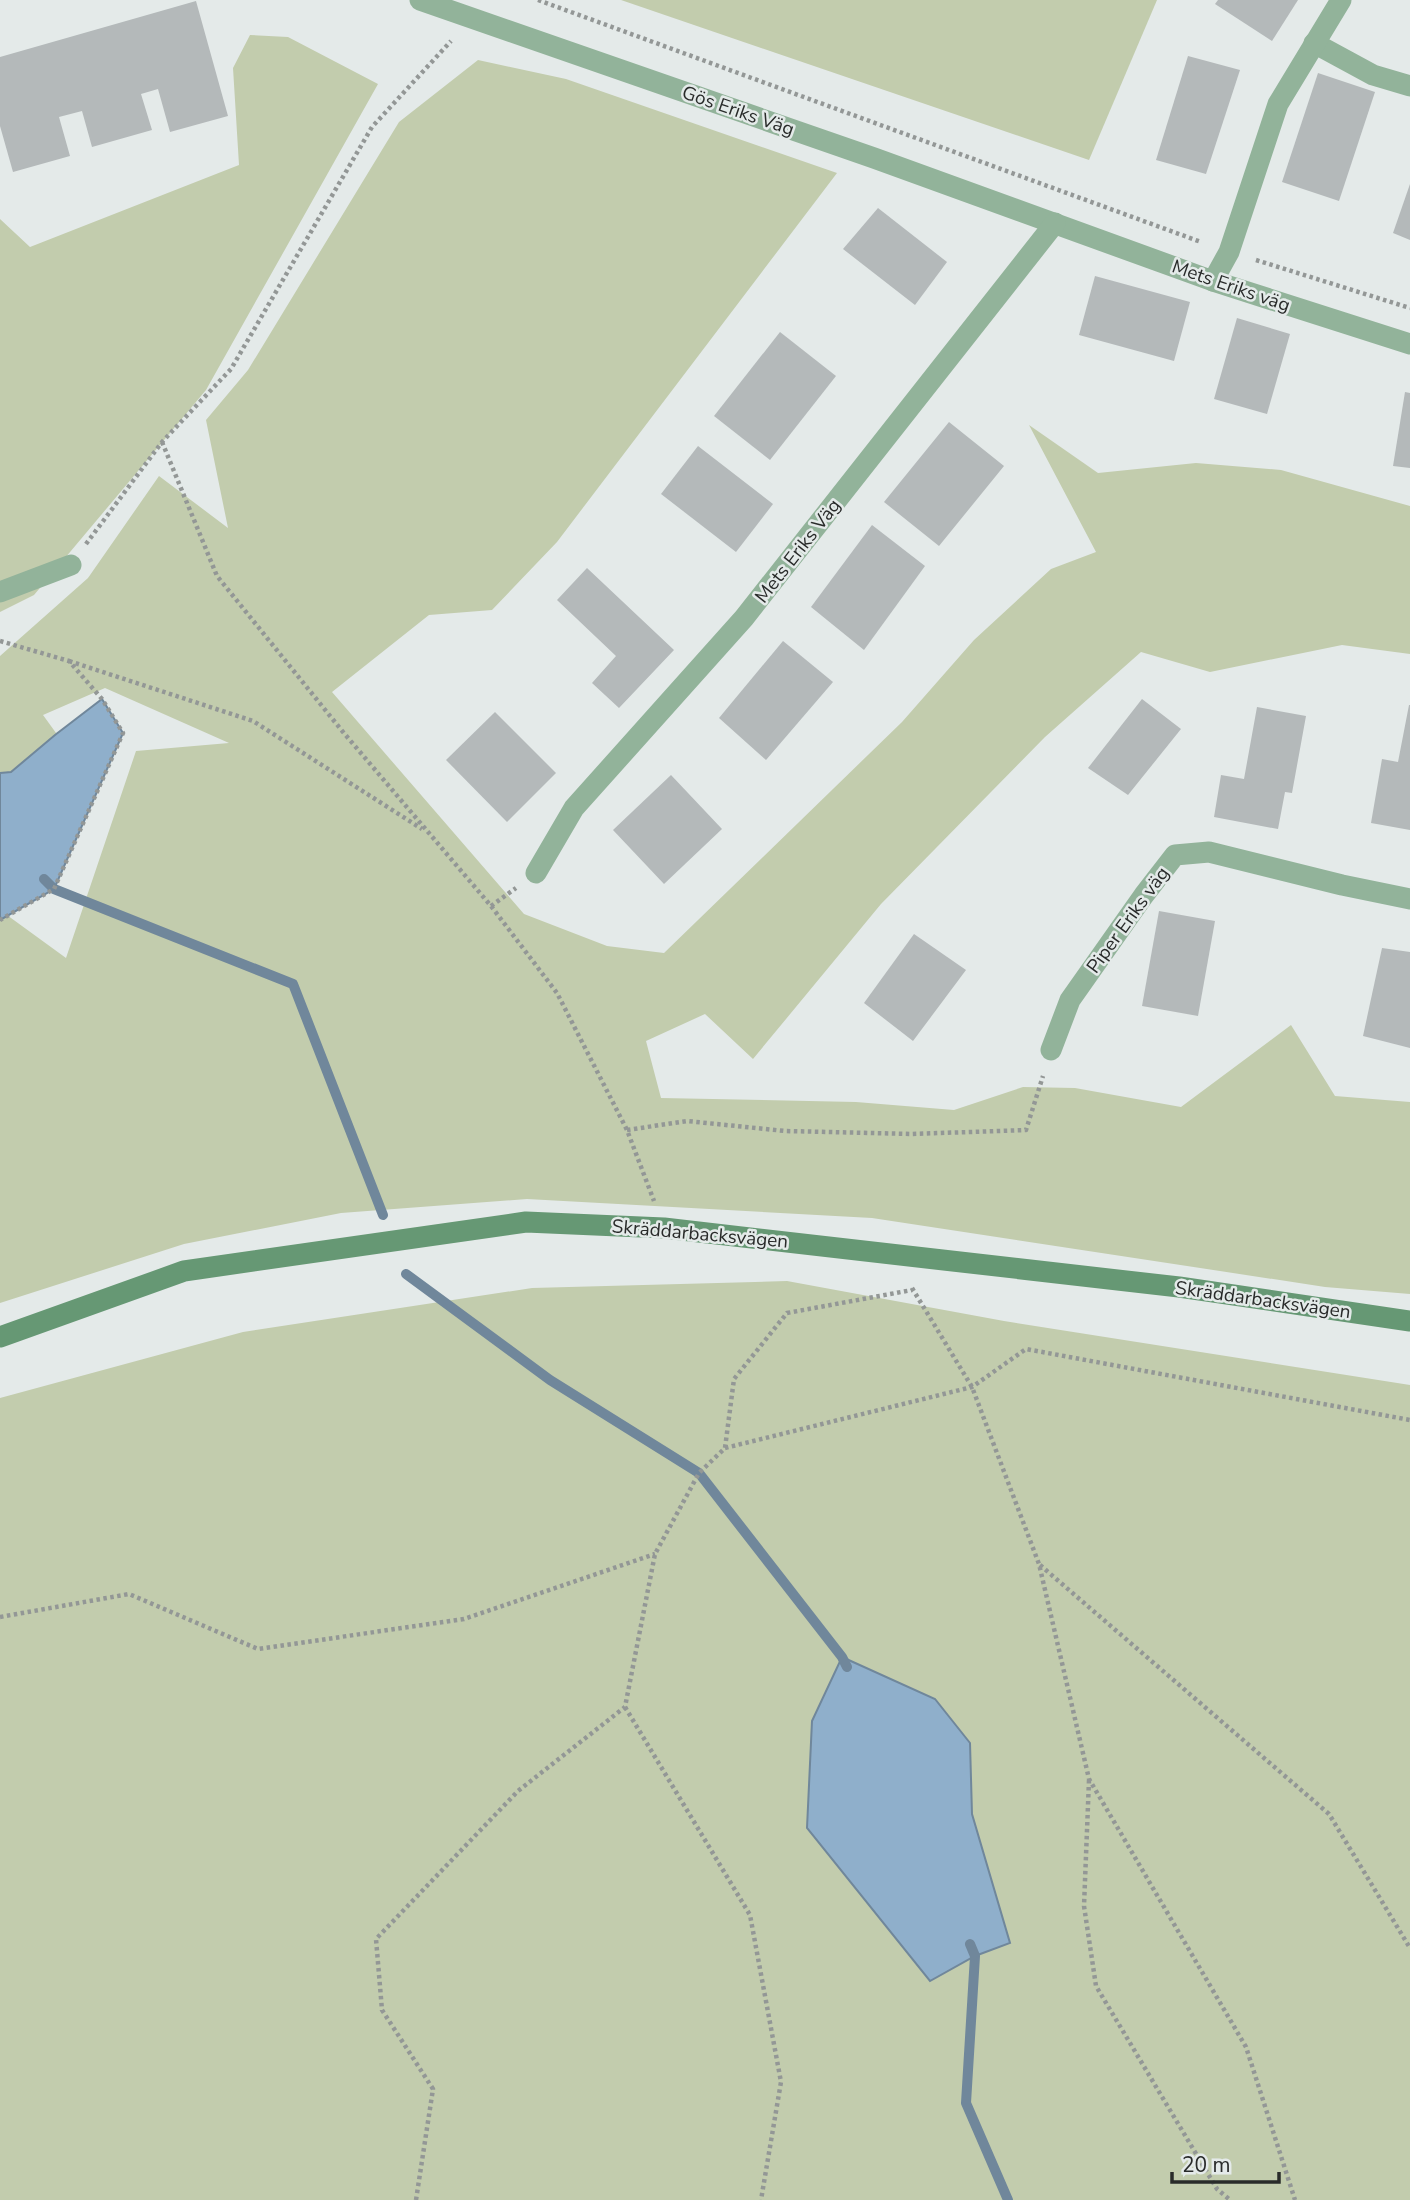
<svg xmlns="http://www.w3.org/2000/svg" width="1410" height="2200" viewBox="0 0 1410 2200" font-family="'Nunito Sans',sans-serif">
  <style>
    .green { fill: #c2ccad; fill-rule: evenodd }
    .water { fill: #8fafcb; stroke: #70879b; stroke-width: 2 }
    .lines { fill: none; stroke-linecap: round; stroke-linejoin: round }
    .stream { stroke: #70879b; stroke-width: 10 }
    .building { fill: #b4b9ba }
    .path { stroke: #939796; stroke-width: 4.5; stroke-dasharray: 3.5 3.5; stroke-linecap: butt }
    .street { stroke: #92b39a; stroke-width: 21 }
    .secondary { stroke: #669874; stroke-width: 21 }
    .labels { text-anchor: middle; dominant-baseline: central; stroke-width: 5; stroke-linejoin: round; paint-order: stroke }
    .street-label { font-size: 19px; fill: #292b2a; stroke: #e4eae9 }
  </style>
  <rect width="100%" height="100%" fill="#e4eae9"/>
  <g class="green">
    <path d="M 621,0 L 1157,0 L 1089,160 Z"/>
    <path d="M 250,35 L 288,37 L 378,84 L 206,390 L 34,595 L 0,612 L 0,219 L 30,247 L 239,165 L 233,68 Z"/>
    <path d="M 478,60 L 566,79 L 837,173 L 557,542 L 492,610 L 429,615 L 332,692 L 524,914 L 607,946 L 664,953 L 902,722 L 974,640 L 1051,569 L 1096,552 L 1029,425 L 1098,473 L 1196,463 L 1281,470 L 1410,506 L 1410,654 L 1342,645 L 1210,672 L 1141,652 L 1045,737 L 881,904 L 753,1059 L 705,1014 L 646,1041 L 661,1098 L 856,1102 L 954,1110 L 1023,1087 L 1075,1088 L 1181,1107 L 1291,1025 L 1335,1096 L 1410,1102 L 1410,1294 L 1325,1287 L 872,1218 L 527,1199 L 341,1213 L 184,1244 L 0,1303 L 0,910 L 66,958 L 136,751 L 229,743 L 105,688 L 43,715 L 64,744 L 0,785 L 0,656 L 88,578 L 159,476 L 228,528 L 206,420 L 248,370 L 399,122 Z"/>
    <path d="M 787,1281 L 1004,1321 L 1410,1385 L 1410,2200 L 0,2200 L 0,1398 L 243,1332 L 532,1288 ZM 842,1657 L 934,1699 L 970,1743 L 972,1814 L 1009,1943 L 975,1956 Z"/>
  </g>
  <g class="water">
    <path d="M 102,699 L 123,733 L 54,889 L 0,920 L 0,773 L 11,772 L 55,735 Z"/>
    <path d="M 842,1657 L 935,1699 L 970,1743 L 972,1814 L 1010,1943 L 975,1956 L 930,1981 L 807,1828 L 812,1721 Z"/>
  </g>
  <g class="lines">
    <g class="stream">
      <path d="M 44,879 L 54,889 L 293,984 L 383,1215"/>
      <path d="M 406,1274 L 550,1380 L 699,1473 L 842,1657 L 847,1667"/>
      <path d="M 970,1944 L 975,1956 L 966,2103 L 1008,2200"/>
    </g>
  </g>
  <g class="building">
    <path d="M 1218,0 L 1298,0 L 1272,41 L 1215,4 Z"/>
    <path d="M 196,1 L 228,116 L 170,132 L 158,89 L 141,94 L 152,130 L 92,147 L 82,111 L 59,117 L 70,156 L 13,172 L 0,126 L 0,57 Z"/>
    <path d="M 1188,56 L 1240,70 L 1206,174 L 1156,160 Z"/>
    <path d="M 1318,73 L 1375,92 L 1339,201 L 1282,182 Z"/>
    <path d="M 1410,184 L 1410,240 L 1393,233 Z"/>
    <path d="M 878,208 L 947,262 L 915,305 L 843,249 Z"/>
    <path d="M 1095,276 L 1190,302 L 1174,361 L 1079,335 Z"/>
    <path d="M 1237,318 L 1290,334 L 1267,414 L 1214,399 Z"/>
    <path d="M 780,332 L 836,376 L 770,460 L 714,416 Z"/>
    <path d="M 1405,392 L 1410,393 L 1410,468 L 1393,466 Z"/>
    <path d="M 949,422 L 1004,466 L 939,546 L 884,502 Z"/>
    <path d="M 698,446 L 773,504 L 736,552 L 661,494 Z"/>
    <path d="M 872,525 L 925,566 L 864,650 L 811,607 Z"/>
    <path d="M 587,568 L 674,650 L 619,708 L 592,683 L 616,656 L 557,600 Z"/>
    <path d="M 783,641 L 833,682 L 766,760 L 719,718 Z"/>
    <path d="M 1142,699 L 1181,729 L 1128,795 L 1088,768 Z"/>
    <path d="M 1409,705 L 1410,705 L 1410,830 L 1371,823 L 1382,759 L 1398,762 Z"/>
    <path d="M 1257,707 L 1306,716 L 1292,793 L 1285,792 L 1278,829 L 1214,817 L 1221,775 L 1244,779 Z"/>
    <path d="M 495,712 L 556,773 L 507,822 L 446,760 Z"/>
    <path d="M 671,775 L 722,829 L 664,884 L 613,830 Z"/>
    <path d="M 1159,911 L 1215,921 L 1198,1016 L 1142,1006 Z"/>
    <path d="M 914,934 L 966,970 L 913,1041 L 864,1003 Z"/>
    <path d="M 1382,948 L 1410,952 L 1410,1048 L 1363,1036 Z"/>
  </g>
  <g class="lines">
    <g class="path">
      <path d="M 538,0 L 1201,242"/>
      <path d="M 1256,260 L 1410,308"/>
      <path d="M 162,442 L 217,576 L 343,732 L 491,906 L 557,993 L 627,1130 L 654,1201"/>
      <path d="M 86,544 L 162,442 L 231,369 L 372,127 L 451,41"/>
      <path d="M 0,641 L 69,661 L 102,699 L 123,733 L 54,889 L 0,920"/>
      <path d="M 69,661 L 253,721 L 422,829"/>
      <path d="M 491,906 L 516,888"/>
      <path d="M 627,1130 L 687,1121 L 785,1131 L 912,1134 L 1026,1130 L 1043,1076"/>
      <path d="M 912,1288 L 972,1387 L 1039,1564 L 1089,1779 L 1246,2047 L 1295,2200"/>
      <path d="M 725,1448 L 972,1387 L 1026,1349 L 1410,1420"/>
      <path d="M 1040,1565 L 1329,1814 L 1410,1948"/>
      <path d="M 0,1617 L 129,1594 L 258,1649 L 464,1619 L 655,1554"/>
      <path d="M 625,1707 L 750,1915 L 781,2082 L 761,2200"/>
      <path d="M 1089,1780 L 1084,1906 L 1096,1986 L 1217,2189 L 1230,2200"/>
      <path d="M 416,2200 L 433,2089 L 382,2010 L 376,1939 L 518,1791 L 625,1707 L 655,1554 L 699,1473 L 725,1448 L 734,1379 L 787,1313 L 912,1290"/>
    </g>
    <g class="street">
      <path d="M 420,0 L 874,158 L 1213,281 L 1410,344"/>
      <path d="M 1314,43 L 1373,75 L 1410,86"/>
      <path d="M 1213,281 L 1229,252 L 1278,104 L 1341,0"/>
      <path d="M 0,592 L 71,565"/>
      <path d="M 536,873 L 574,808 L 744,618 L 1055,223"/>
      <path d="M 1051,1050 L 1070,1000 L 1144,895 L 1175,855 L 1209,852 L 1342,885 L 1410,899"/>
    </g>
    <path class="secondary" d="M 0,1337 L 184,1271 L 526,1222 L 664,1228 L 1179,1287 L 1410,1321"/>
  </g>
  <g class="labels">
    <g class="street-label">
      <text transform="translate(738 111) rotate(19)">Gös Eriks Väg</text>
      <text transform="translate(1231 286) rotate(19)">Mets Eriks väg</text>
      <text transform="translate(798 551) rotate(-52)">Mets Eriks Väg</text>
      <text transform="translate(1128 920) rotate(-54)">Piper Eriks väg</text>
      <text transform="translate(700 1234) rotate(5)">Skräddarbacksvägen</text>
      <text transform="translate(1263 1300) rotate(8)">Skräddarbacksvägen</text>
    </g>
  </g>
  <path d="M1172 2172v10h107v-10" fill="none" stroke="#292b2a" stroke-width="3.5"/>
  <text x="1182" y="2172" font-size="21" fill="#292b2a" stroke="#e4eae9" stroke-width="5" paint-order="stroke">20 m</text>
</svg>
